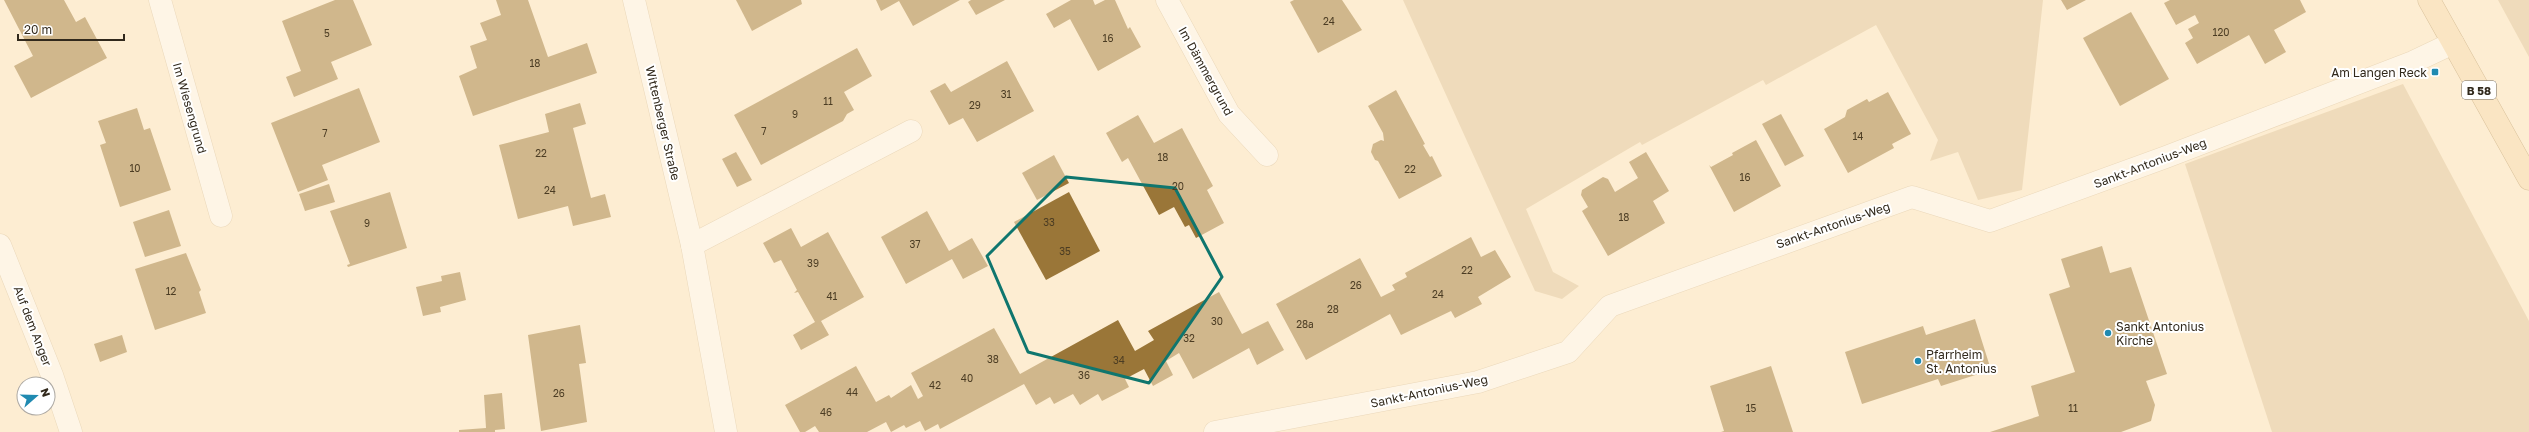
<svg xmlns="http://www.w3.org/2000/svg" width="2529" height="432" viewBox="0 0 2529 432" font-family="'Golos Text',sans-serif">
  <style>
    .green { fill: #dec69f }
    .building { fill: #9a7638 }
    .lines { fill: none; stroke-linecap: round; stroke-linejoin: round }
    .minor-casing { stroke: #d5c0a0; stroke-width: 23 }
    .primary-casing { stroke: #ae8e5b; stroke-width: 23 }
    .minor { stroke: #fff; stroke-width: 22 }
    .primary { stroke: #f7dcb1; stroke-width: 22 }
    .marked { fill: none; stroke: #0f766e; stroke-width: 3; stroke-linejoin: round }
    .poi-dot { fill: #208ab1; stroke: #fff; stroke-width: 1.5 }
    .labels { text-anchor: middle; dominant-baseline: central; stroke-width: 4; stroke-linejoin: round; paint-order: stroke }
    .number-label { font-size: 10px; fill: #4b3c23 }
    .shield { fill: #fff; stroke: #6f6960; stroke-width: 1 }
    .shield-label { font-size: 11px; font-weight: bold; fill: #31291c }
    .street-label { font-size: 12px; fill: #31291c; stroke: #fff }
    .poi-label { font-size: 12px; fill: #31291c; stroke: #fff; text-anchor: start }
  </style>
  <rect width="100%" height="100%" fill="#fdedd2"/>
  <g class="green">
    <path d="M 1403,0 L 2043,0 L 2022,190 L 1978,200 L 1958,152 L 1930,161 L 1938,140 L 1876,25 L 1766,85 L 1763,80 L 1642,145 L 1640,142 L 1526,209 L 1553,272 L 1579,286 L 1562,299 L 1535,291 Z"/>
    <path d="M 2498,0 L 2529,0 L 2529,57 Z"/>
    <path d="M 2403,84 L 2529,321 L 2529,432 L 2272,432 L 2185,164 Z"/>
  </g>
  <g class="building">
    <path d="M 4,0 L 64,0 L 76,22 L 85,17 L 107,58 L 31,98 L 14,66 L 33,56 Z"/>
    <path d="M 335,0 L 353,0 L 372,45 L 331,62 L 338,79 L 294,97 L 286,77 L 301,71 L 282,21 Z"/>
    <path d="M 496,0 L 528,0 L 548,57 L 587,43 L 597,73 L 473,116 L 459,76 L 477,68 L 470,46 L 487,40 L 480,23 L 501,15 Z"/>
    <path d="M 736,0 L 801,0 L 802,4 L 752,31 Z"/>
    <path d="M 876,0 L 960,0 L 913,26 L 899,1 L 881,11 Z"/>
    <path d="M 971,0 L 1005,0 L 976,15 L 968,2 Z"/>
    <path d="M 1071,0 L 1093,0 L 1095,5 L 1105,0 L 1115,0 L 1128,29 L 1130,27 L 1141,47 L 1098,71 L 1070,19 L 1054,28 L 1046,14 Z"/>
    <path d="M 1294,0 L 1342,0 L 1362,30 L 1318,53 L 1290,2 Z"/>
    <path d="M 2061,0 L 2086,0 L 2067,10 Z"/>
    <path d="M 2170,0 L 2300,0 L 2306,12 L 2274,30 L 2286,52 L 2265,64 L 2249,35 L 2197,64 L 2185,43 L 2193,38 L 2188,29 L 2199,23 L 2195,15 L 2176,25 L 2164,3 Z"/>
    <path d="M 2131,12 L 2169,79 L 2120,106 L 2083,38 Z"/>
    <path d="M 857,48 L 872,76 L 844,92 L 854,110 L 847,114 L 843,121 L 761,165 L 734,115 Z"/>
    <path d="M 1007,61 L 1034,111 L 977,142 L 963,118 L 949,125 L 930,91 L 945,83 L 951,92 Z"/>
    <path d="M 359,88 L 380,142 L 322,165 L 328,180 L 298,192 L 271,123 Z"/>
    <path d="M 1396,90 L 1425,144 L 1423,145 L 1430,157 L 1432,156 L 1442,176 L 1399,199 L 1378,161 L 1375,160 L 1371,152 L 1373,144 L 1381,140 L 1384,141 L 1383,133 L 1368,106 Z"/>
    <path d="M 1888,92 L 1911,134 L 1892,144 L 1894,148 L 1848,173 L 1824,129 L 1845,117 L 1847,110 L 1867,99 L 1869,102 Z"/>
    <path d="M 580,103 L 586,124 L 573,128 L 591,198 L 605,194 L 611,217 L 573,226 L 568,206 L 518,219 L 499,145 L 549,132 L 545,114 Z"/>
    <path d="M 137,108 L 144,130 L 150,128 L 171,190 L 120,207 L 100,145 L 106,143 L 98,121 Z"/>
    <path d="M 1781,114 L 1804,156 L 1785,166 L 1762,124 Z"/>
    <path d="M 1138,115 L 1154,143 L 1182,128 L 1213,186 L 1207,190 L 1224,223 L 1196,238 L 1189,225 L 1185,227 L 1174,207 L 1159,215 L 1128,158 L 1122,162 L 1106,133 Z"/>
    <path d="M 1756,140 L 1781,186 L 1734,212 L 1709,165 L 1711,167 L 1733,155 L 1732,153 Z"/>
    <path d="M 736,152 L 752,180 L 737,187 L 722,159 Z"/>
    <path d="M 1646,152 L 1669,191 L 1653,201 L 1665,223 L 1608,256 L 1582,211 L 1588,207 L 1581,195 L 1582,190 L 1603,177 L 1608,179 L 1615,192 L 1638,178 L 1629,162 Z"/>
    <path d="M 1054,155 L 1069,183 L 1037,200 L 1022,173 Z"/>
    <path d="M 329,184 L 335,202 L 305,211 L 299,194 Z"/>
    <path d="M 390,192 L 407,248 L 348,267 L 347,265 L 350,264 L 330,211 Z"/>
    <path d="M 1069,192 L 1100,251 L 1046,280 L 1014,222 Z"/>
    <path d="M 169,210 L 181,246 L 145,257 L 133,222 Z"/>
    <path d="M 927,211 L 949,251 L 972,238 L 988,266 L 963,279 L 952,259 L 906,284 L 881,237 Z"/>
    <path d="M 791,228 L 801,247 L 828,232 L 864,297 L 821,321 L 829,335 L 801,350 L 793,335 L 815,322 L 798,292 L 794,293 L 797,290 L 781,260 L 774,263 L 763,243 Z"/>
    <path d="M 1471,237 L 1481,257 L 1495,250 L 1511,277 L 1478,297 L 1482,304 L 1455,318 L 1451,311 L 1401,335 L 1390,314 L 1306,360 L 1276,304 L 1360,258 L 1381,297 L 1395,290 L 1392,285 L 1407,277 L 1405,273 Z"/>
    <path d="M 2102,246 L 2110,273 L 2131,267 L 2167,374 L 2146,381 L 2155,405 L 2151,421 L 2121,432 L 1990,432 L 2039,416 L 2031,386 L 2075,372 L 2049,294 L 2070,287 L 2061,259 Z"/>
    <path d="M 186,253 L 201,290 L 199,292 L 206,313 L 155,330 L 135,269 Z"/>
    <path d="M 460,272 L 466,300 L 440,307 L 441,312 L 423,316 L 416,287 L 442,281 L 441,276 Z"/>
    <path d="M 1219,292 L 1242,334 L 1268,321 L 1284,350 L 1257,365 L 1249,348 L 1193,379 L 1179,353 L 1166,361 L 1173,375 L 1153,386 L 1144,369 L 1125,379 L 1129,387 L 1102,401 L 1098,394 L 1080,405 L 1073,394 L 1054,404 L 1050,397 L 1036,405 L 1024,384 L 940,429 L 938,424 L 925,431 L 920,421 L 906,428 L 904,425 L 891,432 L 886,422 L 867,432 L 819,432 L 815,426 L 805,432 L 800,432 L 785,405 L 856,366 L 876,402 L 889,395 L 891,398 L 911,385 L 918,399 L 923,396 L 911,373 L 994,328 L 1020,374 L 1118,320 L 1135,351 L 1154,340 L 1148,331 Z"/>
    <path d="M 1975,319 L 1991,370 L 1941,386 L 1938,379 L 1862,404 L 1845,352 L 1923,326 L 1926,335 Z"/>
    <path d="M 580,325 L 586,363 L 579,364 L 587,422 L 541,431 L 528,335 Z"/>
    <path d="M 122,335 L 127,352 L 100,362 L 94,344 Z"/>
    <path d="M 1771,366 L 1793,432 L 1721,432 L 1724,431 L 1710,386 Z"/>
    <path d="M 502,393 L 505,429 L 495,430 L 495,432 L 459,432 L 459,430 L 486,428 L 484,395 Z"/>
  </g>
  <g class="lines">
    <g class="minor-casing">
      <g id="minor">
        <path d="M 160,0 L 221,216"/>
        <path d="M 634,0 L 692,245 L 726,432"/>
        <path d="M 1167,0 L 1229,114 L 1267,155"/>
        <path d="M 0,245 L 52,375 L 71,432"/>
        <path d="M 692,245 L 911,131"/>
        <path d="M 1215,432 L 1478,382 L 1568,352 L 1610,306 L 1912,197 L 1990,221 L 2166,157 L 2413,62 L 2453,43"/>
      </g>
    </g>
    <g class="primary-casing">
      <path id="primary" d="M 2429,0 L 2529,179"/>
    </g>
    <use href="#minor" class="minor"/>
    <use href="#primary" class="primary"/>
  </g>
  <path d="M0 0H2529V432H0ZM 1066,177 L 1175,188 L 1222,277 L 1149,383 L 1028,352 L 987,256 Z" fill="#fdedd2" fill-opacity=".55" fill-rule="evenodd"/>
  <path class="marked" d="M 1066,177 L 1175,188 L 1222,277 L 1149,383 L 1028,352 L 987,256 Z"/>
  <g class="poi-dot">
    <rect x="2431" y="68" width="8" height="8" rx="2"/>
    <circle cx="2108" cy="333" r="4"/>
    <circle cx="1918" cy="361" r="4"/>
  </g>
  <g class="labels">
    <g class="number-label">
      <text x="1329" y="21">24</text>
      <text x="2221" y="32">120</text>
      <text x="327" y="33">5</text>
      <text x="1108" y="38">16</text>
      <text x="535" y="63">18</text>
      <text x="1006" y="94">31</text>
      <text x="828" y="101">11</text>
      <text x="975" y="105">29</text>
      <text x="795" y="114">9</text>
      <text x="764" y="131">7</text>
      <text x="325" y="133">7</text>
      <text x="1858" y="136">14</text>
      <text x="541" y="153">22</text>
      <text x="1163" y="157">18</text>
      <text x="135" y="168">10</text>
      <text x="1410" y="169">22</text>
      <text x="1745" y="177">16</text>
      <text x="1178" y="186">20</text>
      <text x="550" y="190">24</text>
      <text x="1624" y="217">18</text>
      <text x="1049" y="222">33</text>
      <text x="367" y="223">9</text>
      <text x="915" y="244">37</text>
      <text x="1065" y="251">35</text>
      <text x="813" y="263">39</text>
      <text x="1467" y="270">22</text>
      <text x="1356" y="285">26</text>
      <text x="171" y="291">12</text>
      <text x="1438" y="294">24</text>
      <text x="832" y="296">41</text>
      <text x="1333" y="309">28</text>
      <text x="1217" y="321">30</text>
      <text x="1305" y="324">28a</text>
      <text x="1189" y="338">32</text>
      <text x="993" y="359">38</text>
      <text x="1119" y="360">34</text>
      <text x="1084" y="375">36</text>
      <text x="967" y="378">40</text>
      <text x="935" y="385">42</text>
      <text x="852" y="392">44</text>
      <text x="559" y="393">26</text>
      <text x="1751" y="408">15</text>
      <text x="2073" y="408">11</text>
      <text x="826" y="412">46</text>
    </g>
    <rect class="shield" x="2462" y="81" width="34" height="18" rx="3"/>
    <g class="shield-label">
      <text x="2479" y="90">B 58</text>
    </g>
    <g class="street-label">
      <text transform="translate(1206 71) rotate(61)">Im Dämmergrund</text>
      <text transform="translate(190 108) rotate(74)">Im Wiesengrund</text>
      <text transform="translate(663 123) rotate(77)">Wittenberger Straße</text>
      <text transform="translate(2150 163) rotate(-21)">Sankt-Antonius-Weg</text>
      <text transform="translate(1833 225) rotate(-19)">Sankt-Antonius-Weg</text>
      <text transform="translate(33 326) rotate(69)">Auf dem Anger</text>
      <text transform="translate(1429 391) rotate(-12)">Sankt-Antonius-Weg</text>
    </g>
    <g class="poi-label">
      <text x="2427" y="72" text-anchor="end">Am Langen Reck</text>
      <text x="2116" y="326">Sankt Antonius<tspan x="2116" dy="14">Kirche</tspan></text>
      <text x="1926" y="354">Pfarrheim<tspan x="1926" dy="14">St. Antonius</tspan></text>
    </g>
  </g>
  <g transform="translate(36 396) rotate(70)"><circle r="19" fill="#ffffff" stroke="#ada9a4"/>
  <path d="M0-3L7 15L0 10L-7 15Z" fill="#208ab1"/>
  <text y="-6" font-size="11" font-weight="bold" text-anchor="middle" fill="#31291c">N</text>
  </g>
  <path d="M18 34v6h106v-6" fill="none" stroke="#31291c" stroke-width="2"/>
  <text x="24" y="34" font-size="12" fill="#31291c" stroke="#ffffff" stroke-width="3" paint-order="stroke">20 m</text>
</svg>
